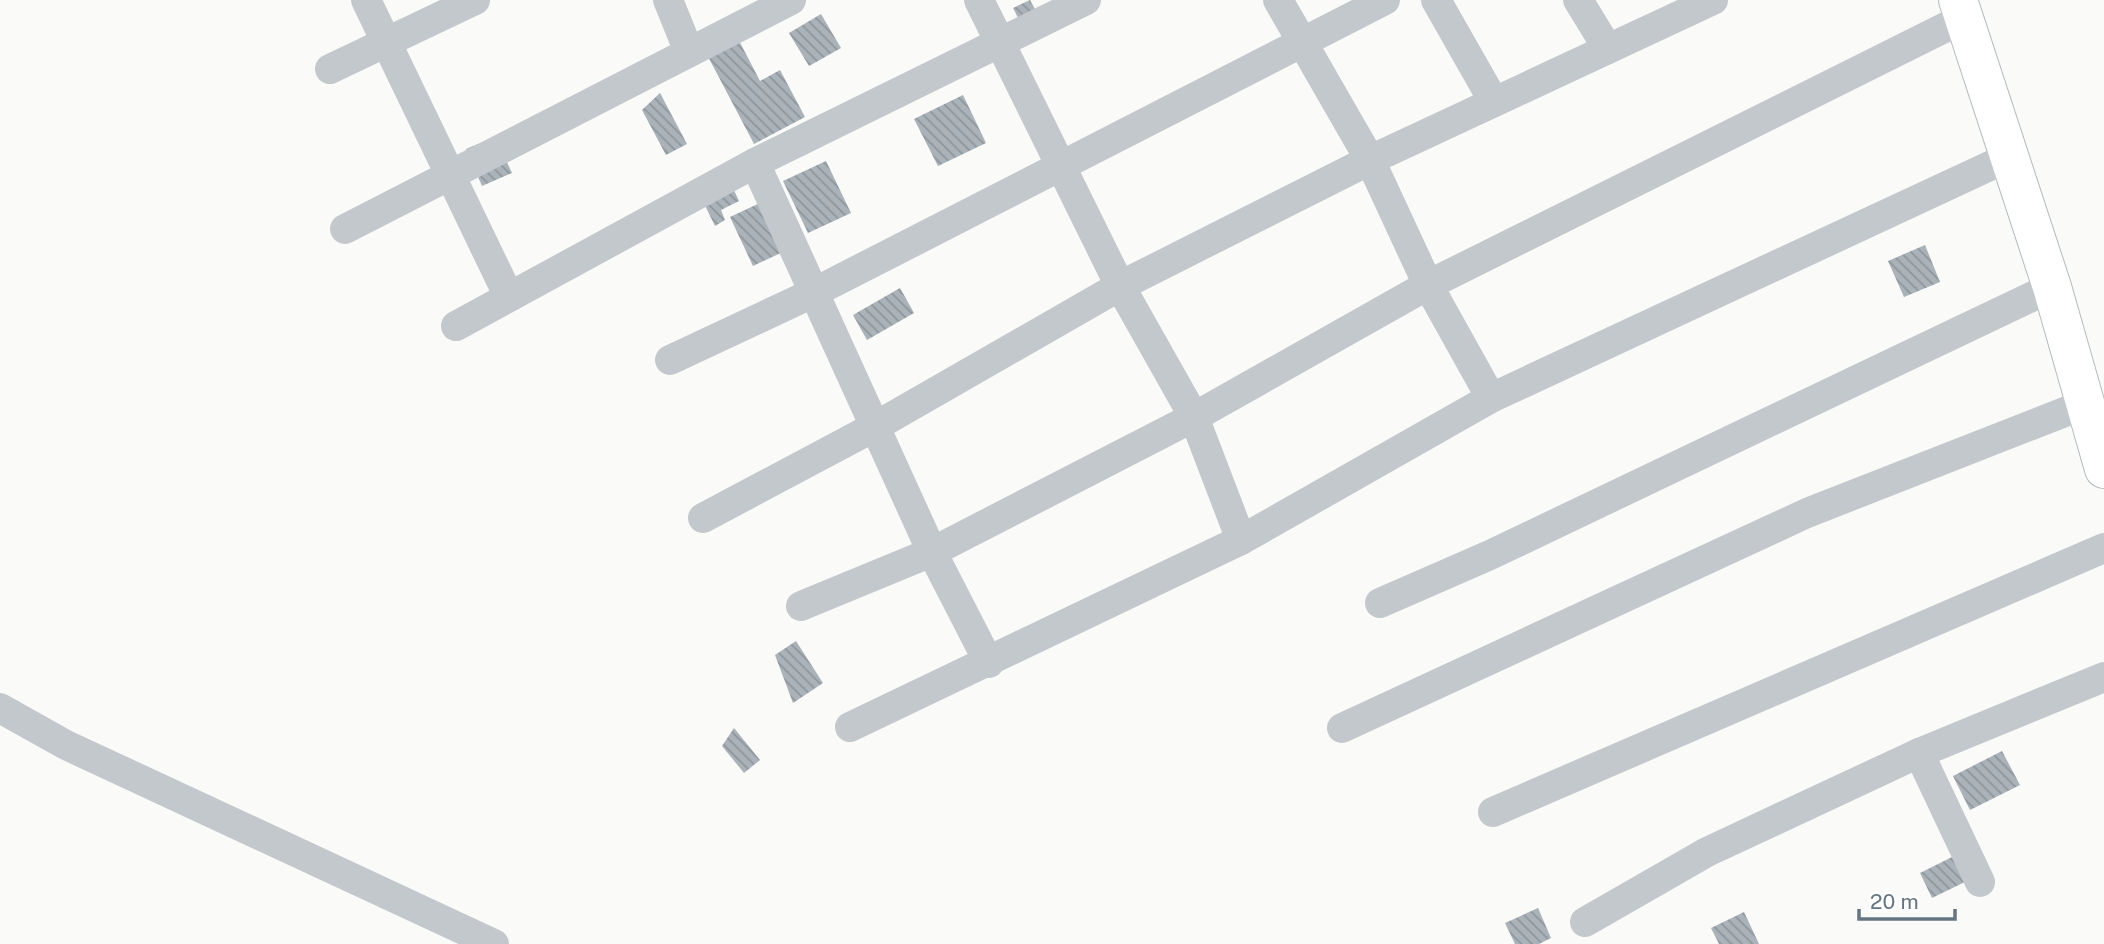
<svg xmlns="http://www.w3.org/2000/svg" width="2104" height="944" viewBox="0 0 2104 944" font-family="'Public Sans',sans-serif">
  <style>
    .building { fill: url(#building-back-hatch) }
    .lines { fill: none; stroke-linecap: round; stroke-linejoin: round }
    .secondary-casing { stroke: #b3babf; stroke-width: 40 }
    .minor { stroke: #c3c8cc; stroke-width: 30 }
    .secondary { stroke: #fff; stroke-width: 38 }
  </style>
  <defs>
    <pattern id="building-back-hatch" width="6" height="6" patternUnits="userSpaceOnUse" patternTransform="scale(1.75)"><rect width="6" height="6" fill="#aab3b9"/><path d="M-1 5l2 2M0 0l6 6M5-1l2 2" fill="none" stroke="#8e969c"/></pattern>
  </defs>
  <rect width="100%" height="100%" fill="#fafaf8"/>
  <g class="building">
    <path d="M 1030,0 L 1044,26 L 1027,35 L 1013,8 Z"/>
    <path d="M 821,14 L 841,48 L 809,66 L 789,33 Z"/>
    <path d="M 734,31 L 760,81 L 780,70 L 805,117 L 754,144 L 703,47 Z"/>
    <path d="M 660,93 L 687,144 L 666,155 L 642,110 Z"/>
    <path d="M 963,95 L 986,143 L 938,166 L 914,119 Z"/>
    <path d="M 478,144 L 488,167 L 506,160 L 512,173 L 482,186 L 466,149 Z"/>
    <path d="M 826,161 L 851,213 L 808,233 L 783,181 Z"/>
    <path d="M 726,173 L 739,201 L 721,210 L 725,220 L 715,226 L 696,187 Z"/>
    <path d="M 762,202 L 785,251 L 753,266 L 730,217 Z"/>
    <path d="M 1925,245 L 1940,282 L 1904,297 L 1888,261 Z"/>
    <path d="M 900,288 L 914,313 L 867,340 L 853,315 Z"/>
    <path d="M 796,641 L 823,683 L 793,703 L 775,655 Z"/>
    <path d="M 734,728 L 760,760 L 744,773 L 722,746 Z"/>
    <path d="M 2002,751 L 2020,785 L 1970,810 L 1953,776 Z"/>
    <path d="M 1958,854 L 1971,879 L 1932,898 L 1920,873 Z"/>
    <path d="M 1538,908 L 1551,938 L 1539,944 L 1515,944 L 1505,923 Z"/>
    <path d="M 1744,912 L 1759,944 L 1719,944 L 1711,928 Z"/>
  </g>
  <g class="lines">
    <g class="secondary-casing">
      <path id="secondary" d="M 1958,0 L 2052,287 L 2104,469"/>
    </g>
    <g class="minor">
      <path d="M 366,0 L 509,297"/>
      <path d="M 668,0 L 689,52"/>
      <path d="M 979,0 L 1120,286 L 1194,417 L 1241,540"/>
      <path d="M 1278,0 L 1370,160 L 1428,285 L 1491,398"/>
      <path d="M 1436,0 L 1494,102"/>
      <path d="M 1578,0 L 1608,49"/>
      <path d="M 330,69 L 475,0"/>
      <path d="M 755,163 L 932,552 L 989,663"/>
      <path d="M 345,229 L 791,0"/>
      <path d="M 456,326 L 755,163 L 1086,0"/>
      <path d="M 670,360 L 813,293 L 1385,0"/>
      <path d="M 703,518 L 876,426 L 1120,286 L 1370,160 L 1713,0"/>
      <path d="M 1380,603 L 1490,555 L 2052,287"/>
      <path d="M 801,606 L 932,552 L 1194,417 L 1428,285 L 1964,18"/>
      <path d="M 0,708 L 66,745 L 494,944"/>
      <path d="M 850,727 L 1241,540 L 1491,398 L 2009,157"/>
      <path d="M 1342,728 L 1807,513 L 2085,404"/>
      <path d="M 1919,753 L 1980,882"/>
      <path d="M 1493,812 L 2104,548"/>
      <path d="M 1585,922 L 1707,852 L 1919,753 L 2104,677"/>
    </g>
    <use href="#secondary" class="secondary"/>
  </g>
  <path d="M1859 909v10h96v-10" fill="none" stroke="#657683" stroke-width="3.5"/>
  <text x="1870" y="909" font-size="21" fill="#657683" stroke="#ffffff" stroke-width="5" paint-order="stroke">20 m</text>
</svg>
